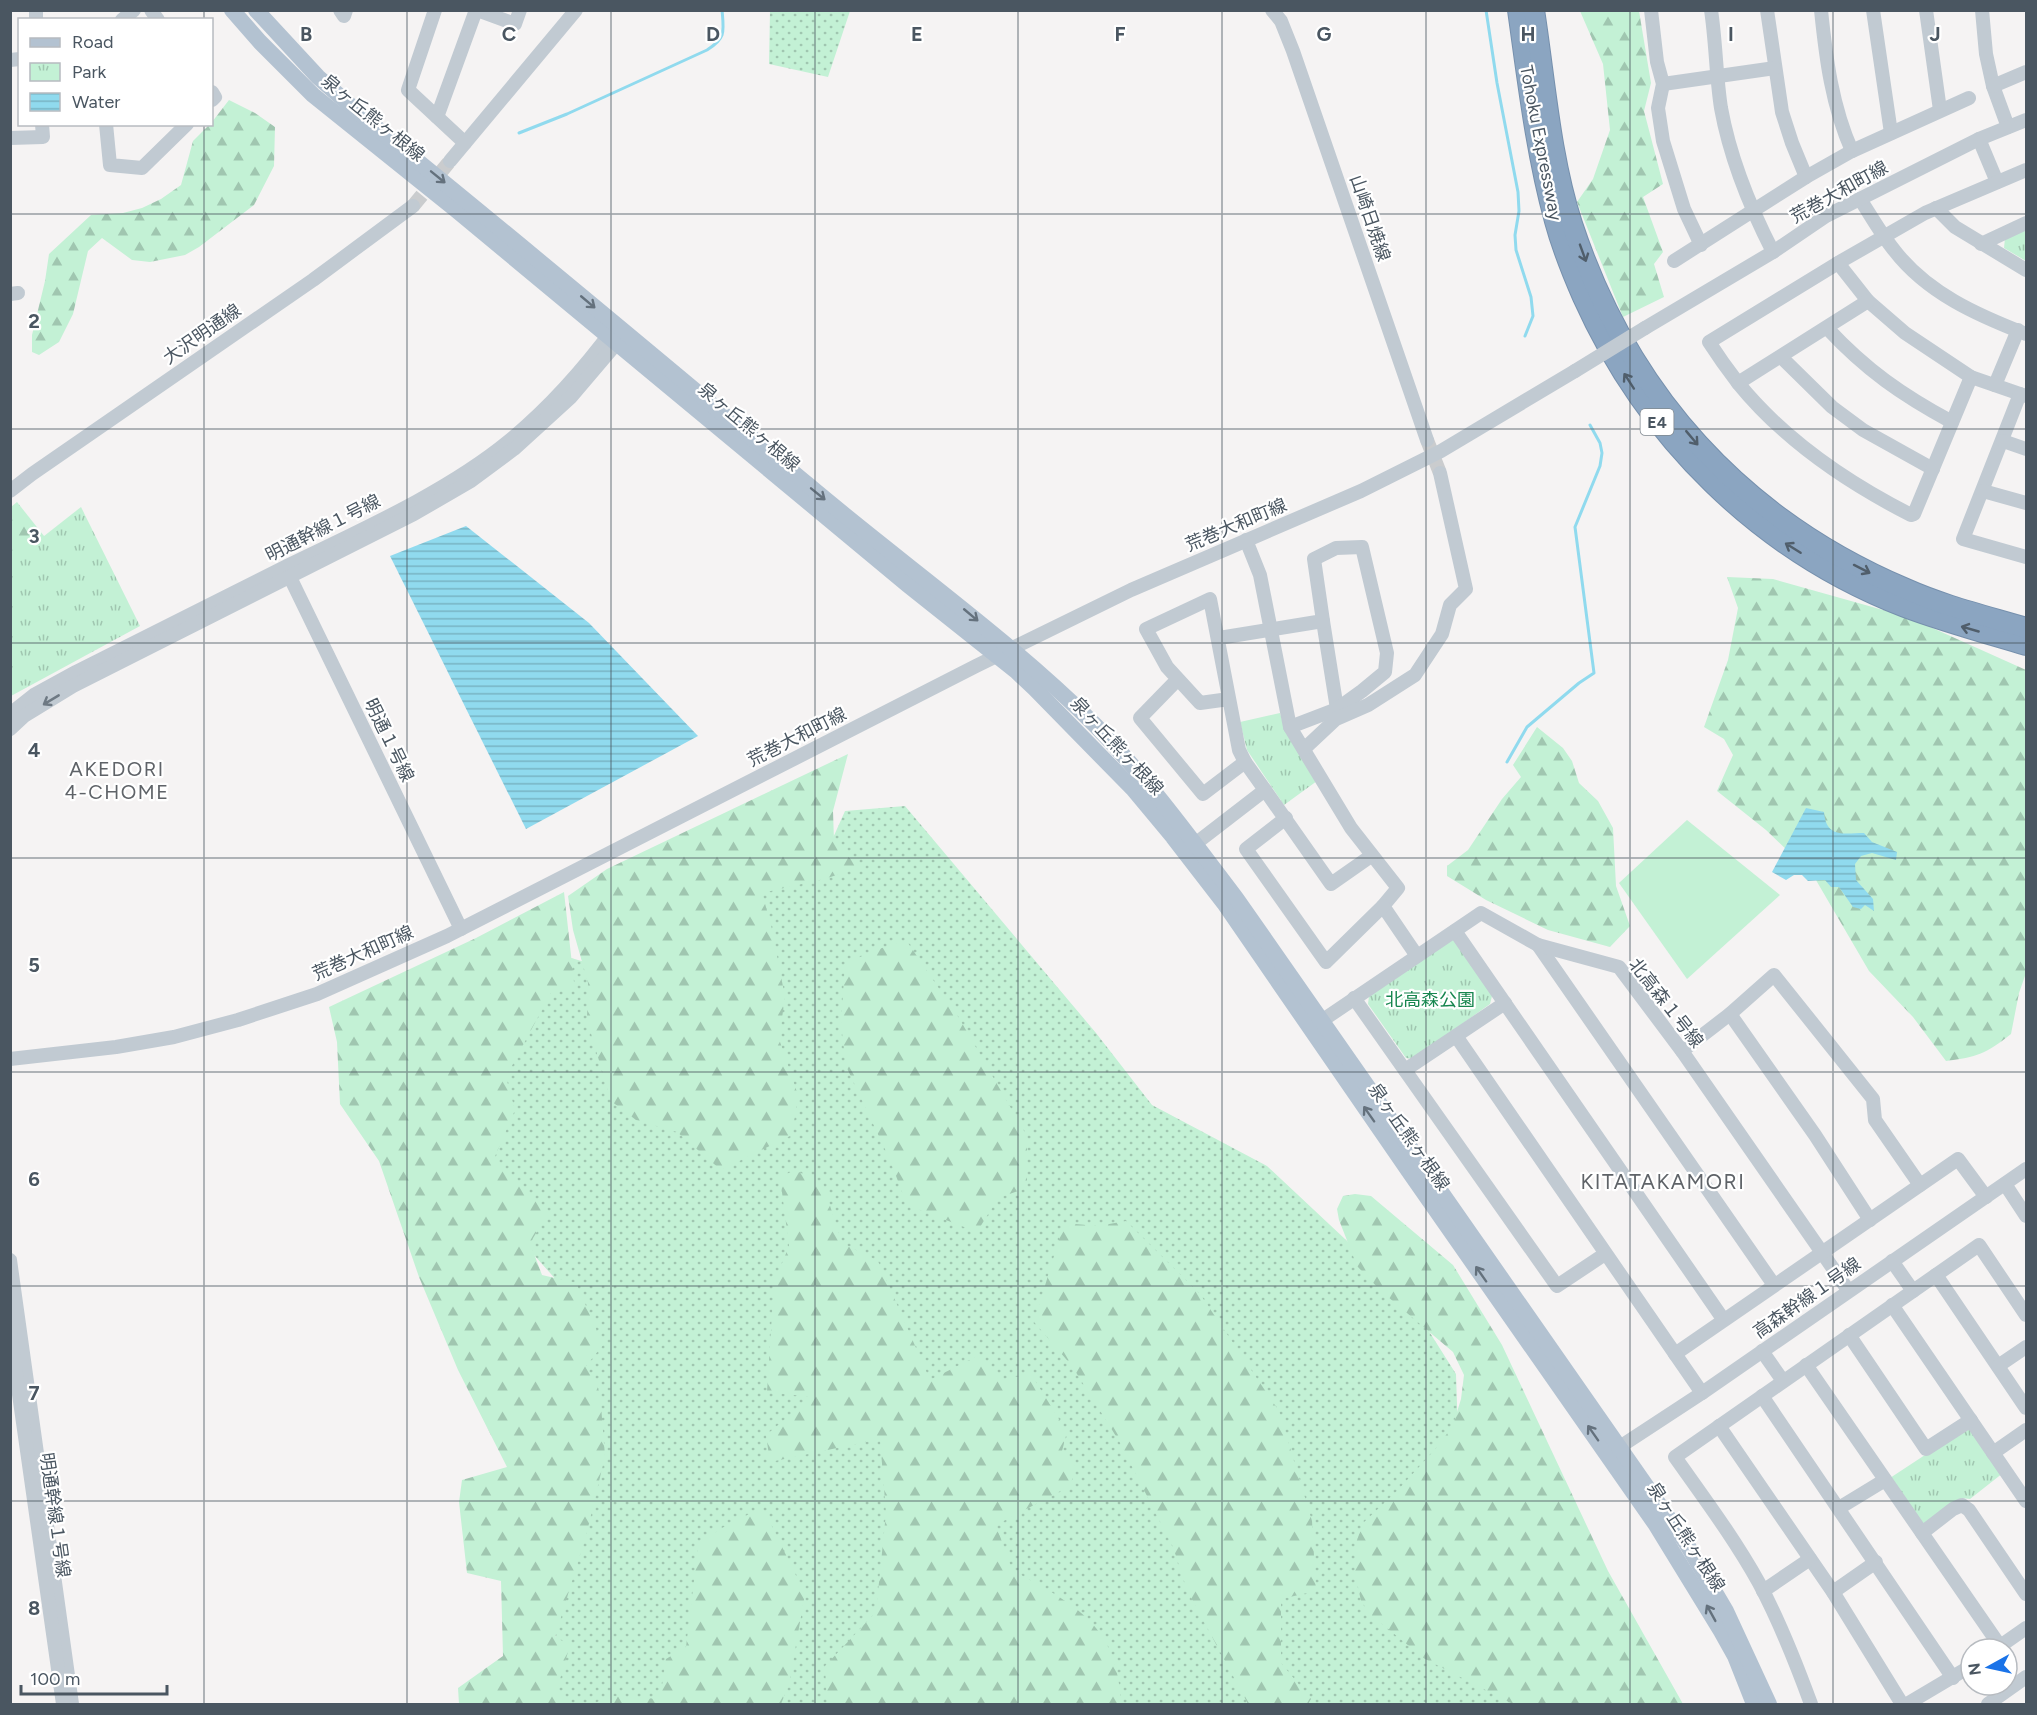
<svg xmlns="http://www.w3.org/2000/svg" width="2037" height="1715" viewBox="0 0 2037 1715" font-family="Figtree,'Noto Sans JP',sans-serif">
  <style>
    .grass { fill: url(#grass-dots) }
    .forest { fill: url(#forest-firs) }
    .park { fill: url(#park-tufts) }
    .garden { fill: #c3f1d5 }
    .water { fill: url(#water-rules) }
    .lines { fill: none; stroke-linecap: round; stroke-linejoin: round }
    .stream { stroke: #90daee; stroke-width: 3 }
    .minor-tunnel { stroke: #caccce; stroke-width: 14; stroke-dasharray: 14 7; stroke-linecap: butt }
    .highway-casing { stroke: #7690ad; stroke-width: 22 }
    .minor { stroke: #c1cad2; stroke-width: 14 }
    .major { stroke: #b3c2d1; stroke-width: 16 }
    .highway { stroke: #8ba5c1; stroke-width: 20 }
    .minor-bridge { stroke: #c1cad2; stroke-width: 14 }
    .oneway { stroke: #64717d }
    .oneway2 { stroke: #505e6b }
    .oneway3 { stroke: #6e7983 }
    .grid { fill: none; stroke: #4a5661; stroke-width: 1.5; stroke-opacity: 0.55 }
    .labels { text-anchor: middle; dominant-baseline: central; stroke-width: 4.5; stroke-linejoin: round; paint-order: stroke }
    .shield { fill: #fff; stroke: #808990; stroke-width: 1.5 }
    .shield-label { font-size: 16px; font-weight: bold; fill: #4a5661 }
    .street-label { font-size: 18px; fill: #4a5661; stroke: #fff }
    .park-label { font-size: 18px; fill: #17864f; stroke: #fff }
    .neighbourhood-label { font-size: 20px; letter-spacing: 1.5px; fill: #5f6368; stroke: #fff }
    .quarter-label { font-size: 21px; letter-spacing: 1.5px; fill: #5f6368; stroke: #fff }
    .grid-label { font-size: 20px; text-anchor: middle; font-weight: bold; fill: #4a5661; stroke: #fff; stroke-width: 4.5; stroke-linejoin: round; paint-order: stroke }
  </style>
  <defs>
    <pattern id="grass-dots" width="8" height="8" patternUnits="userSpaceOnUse" patternTransform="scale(1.5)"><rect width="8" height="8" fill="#c3f1d5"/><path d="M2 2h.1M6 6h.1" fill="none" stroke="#a0c6b0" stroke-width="1.8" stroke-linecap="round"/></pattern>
    <pattern id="forest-firs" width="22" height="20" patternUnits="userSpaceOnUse" patternTransform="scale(1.5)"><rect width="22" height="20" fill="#c3f1d5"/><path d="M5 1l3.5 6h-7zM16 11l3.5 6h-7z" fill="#a0c6b0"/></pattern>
    <pattern id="park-tufts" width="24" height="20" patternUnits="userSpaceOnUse" patternTransform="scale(1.5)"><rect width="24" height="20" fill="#c3f1d5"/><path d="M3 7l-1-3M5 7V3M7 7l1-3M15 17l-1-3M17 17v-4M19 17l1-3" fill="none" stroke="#a0c6b0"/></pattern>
    <pattern id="water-rules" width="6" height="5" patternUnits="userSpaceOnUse" patternTransform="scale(1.5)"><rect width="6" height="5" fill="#90daee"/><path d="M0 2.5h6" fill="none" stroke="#78b4c4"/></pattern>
  </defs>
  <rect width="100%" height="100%" fill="#f5f3f3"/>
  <g class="grass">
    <path d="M 770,11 L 850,11 L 828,77 L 769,64 Z"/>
    <path d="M 905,806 L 1096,1033 L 1152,1105 L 1267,1166 L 1408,1298 L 1456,1374 L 1460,1494 L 1519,1704 L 553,1704 L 567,1292 L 517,1236 L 483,1164 L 495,1076 L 561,955 L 602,967 L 824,858 L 845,811 Z"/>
  </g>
  <g class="forest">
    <path d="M 1580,11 L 1639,11 L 1651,83 L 1644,111 L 1663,184 L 1643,197 L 1663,252 L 1654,264 L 1664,297 L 1623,317 L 1577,202 L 1593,179 L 1610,130 L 1603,64 Z"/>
    <path d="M 229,100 L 255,113 L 275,127 L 274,166 L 254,205 L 199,247 L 185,255 L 150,262 L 132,260 L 102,238 L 88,251 L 73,314 L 59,342 L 39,355 L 32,352 L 32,335 L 45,281 L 49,254 L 91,215 L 123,213 L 142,208 L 161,199 L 181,185 L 193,141 L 209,125 L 212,124 L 212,122 Z"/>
    <path d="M 17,502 L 52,546 L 11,577 L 11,507 Z"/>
    <path d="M 1727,577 L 1773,579 L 1908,617 L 2026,670 L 2026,973 L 2019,993 L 2011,1034 C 1986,1054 1977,1057 1946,1061 L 1913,1017 L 1869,971 L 1813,875 L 1766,830 L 1717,791 L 1733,755 L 1724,739 L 1704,727 L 1728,660 L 1738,608 Z"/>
    <path d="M 1537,727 L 1563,748 L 1572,761 L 1579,783 L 1598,801 L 1613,828 L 1616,886 L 1630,926 L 1610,947 L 1548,930 L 1486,900 L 1447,876 L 1447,866 L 1468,850 L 1502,799 L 1521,777 L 1513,765 Z"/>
    <path d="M 848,754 L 833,811 L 834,841 L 859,868 L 824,879 L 762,893 L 771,925 L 785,997 L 779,1039 L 798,1095 L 792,1135 L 721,1170 L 677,1132 L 636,1120 L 611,1101 L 587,1020 L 588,983 L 573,930 L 568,896 L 607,869 Z"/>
    <path d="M 564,892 L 575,991 L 553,989 L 506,1077 L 515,1110 L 493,1161 L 549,1212 L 530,1243 L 542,1275 L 576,1283 L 603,1345 L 586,1366 L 600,1393 L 605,1456 L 587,1532 L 555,1637 L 570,1645 L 556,1693 L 568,1704 L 459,1704 L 458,1688 L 503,1656 L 501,1581 L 467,1573 L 459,1502 L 462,1480 L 507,1467 L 458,1370 L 419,1277 L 379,1161 L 340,1104 L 337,1042 L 329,1007 L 476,938 Z"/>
    <path d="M 906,940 L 959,1018 L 1027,1136 L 1027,1188 L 998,1198 L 977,1232 L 907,1205 L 890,1160 L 846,1066 L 841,1024 L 845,964 L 873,951 Z"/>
    <path d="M 795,1170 L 823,1184 L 842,1243 L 878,1261 L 930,1380 L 979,1355 L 999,1380 L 1031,1374 L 1067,1432 L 1062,1451 L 1076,1467 L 1070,1486 L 996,1525 L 1012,1570 C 1075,1605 1118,1624 1121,1704 L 827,1704 L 825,1666 L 876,1612 L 886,1513 L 880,1439 L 770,1462 L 766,1435 L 812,1397 L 767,1392 L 774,1283 L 789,1246 L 780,1177 Z"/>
    <path d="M 1355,1194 L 1371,1196 L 1453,1265 L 1502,1345 L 1608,1571 L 1683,1704 L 1513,1704 L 1425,1659 L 1371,1615 L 1361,1601 L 1355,1573 L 1355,1546 L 1363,1523 L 1397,1491 L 1439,1445 L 1453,1425 L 1461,1399 L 1464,1375 L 1453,1352 L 1381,1291 L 1357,1266 L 1339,1220 L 1337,1209 L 1343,1196 Z"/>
    <path d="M 1126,1221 L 1200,1294 L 1279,1411 L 1312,1521 L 1316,1591 L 1281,1599 L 1281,1663 L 1311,1699 L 1308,1704 L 1248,1704 L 1187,1590 L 1173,1547 L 1119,1441 L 1072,1366 L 1034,1322 L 1064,1223 L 1098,1226 Z"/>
    <path d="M 753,1512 L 765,1512 L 805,1594 L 789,1684 L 781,1704 L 593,1704 L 610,1696 L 660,1699 L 666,1659 L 686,1647 L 698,1548 L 718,1530 Z"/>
  </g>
  <g class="park">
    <path d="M 2026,229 L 2026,261 L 2004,248 L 2005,238 Z"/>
    <path d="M 81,507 L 140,626 L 11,696 L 11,562 Z"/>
    <path d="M 1280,713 L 1284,727 L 1317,781 L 1284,805 L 1247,750 L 1240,722 Z"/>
    <path d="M 1449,939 L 1457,940 L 1493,992 L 1490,1004 L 1413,1059 L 1406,1058 L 1368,1004 L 1369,996 Z"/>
    <path d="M 1966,1428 L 1973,1428 L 2003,1473 L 1970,1499 L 1962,1498 L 1926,1523 L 1919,1523 L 1890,1478 Z"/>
  </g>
  <path class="garden" d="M 1687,820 L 1780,895 L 1687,979 L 1619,883 Z"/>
  <g class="water">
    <path d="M 466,526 L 589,623 L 698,736 L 526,829 L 390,556 Z"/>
    <path d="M 1806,808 L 1824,812 C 1826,839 1845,833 1864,833 L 1872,842 L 1897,852 L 1896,860 L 1872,853 L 1861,856 L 1855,864 L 1856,880 L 1873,899 L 1874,911 L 1865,905 L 1861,909 L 1853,907 L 1839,887 L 1831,887 L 1825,880 L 1808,881 L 1802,875 L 1794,875 L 1786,880 L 1772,872 Z"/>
  </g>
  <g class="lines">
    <g class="stream">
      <path d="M 1486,10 L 1497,83 L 1518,192 L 1519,211 L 1515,235 L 1516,250 L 1531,297 L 1533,316 L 1525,336"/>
      <path d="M 519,133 L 567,114 L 707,50 C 726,38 724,32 722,10"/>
      <path d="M 1507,762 L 1527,727 L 1579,683 L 1594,673 L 1575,527 L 1600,466 L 1602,453 L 1600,443 L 1590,425"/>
    </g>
    <g class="minor-tunnel">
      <path d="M 413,206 L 450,161"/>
      <path d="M 1427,440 L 1440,473"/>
    </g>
    <g class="highway-casing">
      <g id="highway">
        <path d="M 1518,10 C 1528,81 1536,152 1555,221 C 1562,247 1572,272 1583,297 C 1646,438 1760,551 1905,607 C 1945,622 1986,633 2026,645"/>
        <path d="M 1534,10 C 1545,81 1550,156 1572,224 C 1628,394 1741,519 1906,589 C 1944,606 1986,616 2026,628"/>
      </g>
    </g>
    <g class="minor">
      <path d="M 36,10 L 36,20"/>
      <path d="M 151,10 L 158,20"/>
      <path d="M 340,10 L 344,16 L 346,10"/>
      <path d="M 435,10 L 408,90 L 465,143"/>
      <path d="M 477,10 L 515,24 L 520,10"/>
      <path d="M 1272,10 L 1281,21 L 1293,51 L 1427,440"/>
      <path d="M 1651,10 L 1657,62 L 1663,84 L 1658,108 L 1663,141 L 1684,209 L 1701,245"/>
      <path d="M 1711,10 C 1716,43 1716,76 1721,108 C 1730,158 1750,207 1773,252"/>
      <path d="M 1767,10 L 1782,112 L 1792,143 L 1806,177"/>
      <path d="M 1821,10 C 1826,59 1832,106 1852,151"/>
      <path d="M 1873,10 L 1891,133"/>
      <path d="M 1926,10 L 1940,110"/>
      <path d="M 1982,10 L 1986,54 L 1993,86 L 2008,127"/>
      <path d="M 122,20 L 134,10"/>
      <path d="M 10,60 L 20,59"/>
      <path d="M 1663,84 L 1775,68"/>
      <path d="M 1993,86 L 2026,72"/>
      <path d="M 212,92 L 215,97 L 212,100"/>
      <path d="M 437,117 L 476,10"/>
      <path d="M 106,124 L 110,165 L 142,168 L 187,124"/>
      <path d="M 10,138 L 43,137 L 42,124"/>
      <path d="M 1979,139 L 1997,182"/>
      <path d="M 450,161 L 576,10"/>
      <path d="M 1860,199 C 1871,216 1881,234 1894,250 C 1927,293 1977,315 2026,334"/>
      <path d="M 1936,208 L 1955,227 L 2026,270"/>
      <path d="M 1981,244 L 2026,223"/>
      <path d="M 1674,261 L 1806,177 L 1852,151 L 1969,98"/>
      <path d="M 1838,263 L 1868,301 L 1905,333 L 1971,377 L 2026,396"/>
      <path d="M 10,294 L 18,293"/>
      <path d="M 1645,328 L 1773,252 L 1826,216 L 1979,139 L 2026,120"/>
      <path d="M 1827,328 C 1866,370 1902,395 1952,422"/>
      <path d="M 1781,357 L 1832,407 L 1863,430 L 1933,469"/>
      <path d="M 1971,377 L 1914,514 L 1911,515 C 1846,482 1785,441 1738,383 C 1728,370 1718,356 1709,342 L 1843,260 L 1925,213 L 2026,170"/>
      <path d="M 1738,383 L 1868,301"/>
      <path d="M 1995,385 L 2018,330"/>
      <path d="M 2020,394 L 1963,539 L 2026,557"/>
      <path d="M 2003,441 L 2026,449"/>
      <path d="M 10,491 L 32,474 L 313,280 L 413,206"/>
      <path d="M 1983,491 L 2026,503"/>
      <path d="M 1246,540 L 1260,575 L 1290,727"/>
      <path d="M 286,569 L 461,929"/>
      <path d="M 1323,621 L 1337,709"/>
      <path d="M 1219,638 L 1323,621 L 1314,559 L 1336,548 L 1362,547 L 1387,653 L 1385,672 L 1362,691 L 1337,709 L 1290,727 L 1351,828 L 1398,888 L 1383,906 L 1417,956"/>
      <path d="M 1177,680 L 1140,718 L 1203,794 L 1245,762 L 1239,750 L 1210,599 L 1146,629 L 1167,667 L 1200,703 L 1229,699"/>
      <path d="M 10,714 L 34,695 L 76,672 C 146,637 217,601 287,566 C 359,531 447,492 509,441 C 549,408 583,370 614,328"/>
      <path d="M 10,729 L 24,716 L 73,686 L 414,514 L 471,481 L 514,449 L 571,397 L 622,337"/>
      <path d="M 1304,749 L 1336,719 L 1368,705 L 1415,675 L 1442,634 L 1450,605 L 1466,589 L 1440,473"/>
      <path d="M 1245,762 L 1265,790"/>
      <path d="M 1286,818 L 1246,849 L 1326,962 L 1383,906"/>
      <path d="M 1195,844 L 1265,790 L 1331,884 L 1371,856"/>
      <path d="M 1455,931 L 1723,1319"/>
      <path d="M 1538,945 L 1774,1285"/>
      <path d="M 1354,998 L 1557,1286 L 1605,1254"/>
      <path d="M 1730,1014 L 1815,1135 L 1870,1220"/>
      <path d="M 1314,1026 L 1481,913 L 1538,945 L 1619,967 L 1682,1051 L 1848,1290"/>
      <path d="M 1456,1036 L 1702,1393"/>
      <path d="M 1682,1051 L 1730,1014 L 1774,975 L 1873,1099 L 1875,1120 L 1920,1185"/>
      <path d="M 10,1059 L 116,1047 L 174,1037 L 238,1020 L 317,994 L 447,936 L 976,666 L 1131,590 L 1361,491 L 1441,451 L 1575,371"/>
      <path d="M 1405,1070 L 1505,1003"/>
      <path d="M 2005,1184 L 2026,1216"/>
      <path d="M 10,1260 L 72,1704"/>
      <path d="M 1892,1261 L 1913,1291"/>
      <path d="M 1936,1275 L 2026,1408"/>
      <path d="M 1892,1305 L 2026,1501"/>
      <path d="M 10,1331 L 63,1704"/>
      <path d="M 1849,1335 L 1926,1449 L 1971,1420"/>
      <path d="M 1762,1351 L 1783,1381"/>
      <path d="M 1675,1354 L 1958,1159 L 1986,1197"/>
      <path d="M 1806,1365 L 2000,1646"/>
      <path d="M 1998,1366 L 2026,1347"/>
      <path d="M 1762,1396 L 1953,1678"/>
      <path d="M 1719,1426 L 1833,1592 L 1902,1704"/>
      <path d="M 1612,1452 L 1702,1393 L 2026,1169"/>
      <path d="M 1993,1453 L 2026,1430"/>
      <path d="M 1839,1508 L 1885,1480"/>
      <path d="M 1922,1533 L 1953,1509 L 1962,1505 L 1969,1510 L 2026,1594"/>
      <path d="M 1763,1591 L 1810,1559"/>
      <path d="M 1833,1592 L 1876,1562"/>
      <path d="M 1996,1649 L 2026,1628"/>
      <path d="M 1811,1704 C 1796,1663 1780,1622 1759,1583 C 1734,1538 1704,1498 1675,1457 L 1979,1245 L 2026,1315"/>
      <path d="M 1907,1704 L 1971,1666"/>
      <path d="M 1988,1704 L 2026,1677"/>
    </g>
    <g class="major">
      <path d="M 232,10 L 260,42 L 313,95 L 455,209 L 908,585 L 1016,671 L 1034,688 L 1133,789 L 1173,837 L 1224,903 L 1410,1173 L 1656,1525 L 1721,1631 L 1735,1656 L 1754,1704"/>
      <path d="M 256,10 L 318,77 L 368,121 C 516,240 662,363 807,484 C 903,565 1006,637 1095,725 C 1147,778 1191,839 1236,898 L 1686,1543 L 1726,1611 L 1769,1704"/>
    </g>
    <use href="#highway" class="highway"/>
    <path class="minor-bridge" d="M 1575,371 L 1645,328"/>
  </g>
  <defs><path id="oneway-shaft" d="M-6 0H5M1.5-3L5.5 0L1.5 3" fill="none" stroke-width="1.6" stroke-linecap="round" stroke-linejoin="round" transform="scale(1.5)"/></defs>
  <g class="oneway">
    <use href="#oneway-shaft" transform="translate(438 177) rotate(39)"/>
    <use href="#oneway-shaft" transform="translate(588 302) rotate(40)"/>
    <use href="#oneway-shaft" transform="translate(818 494) rotate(39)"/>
    <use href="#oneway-shaft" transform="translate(971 615) rotate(40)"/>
    <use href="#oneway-shaft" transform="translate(1369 1114) rotate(-125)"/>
    <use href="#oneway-shaft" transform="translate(1481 1274) rotate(-125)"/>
    <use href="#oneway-shaft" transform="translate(1593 1433) rotate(-125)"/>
    <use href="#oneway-shaft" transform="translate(1711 1613) rotate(-119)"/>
  </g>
  <g class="oneway2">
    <use href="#oneway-shaft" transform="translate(1583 253) rotate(70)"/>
    <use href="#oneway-shaft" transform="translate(1629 381) rotate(-123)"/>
    <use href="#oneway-shaft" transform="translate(1692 438) rotate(50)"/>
    <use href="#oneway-shaft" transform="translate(1793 548) rotate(-148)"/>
    <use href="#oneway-shaft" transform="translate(1862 569) rotate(27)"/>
    <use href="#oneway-shaft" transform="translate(1970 629) rotate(-164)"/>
  </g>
  <use class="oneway3" href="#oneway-shaft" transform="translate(51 700) rotate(149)"/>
  <path class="grid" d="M 204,10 L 204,20M 407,10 L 407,1704M 611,10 L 611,1704M 815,10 L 815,1704M 1018,10 L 1018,1704M 1222,10 L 1222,1704M 1426,10 L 1426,1704M 1630,10 L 1630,1704M 1833,10 L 1833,1704M 204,124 L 204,1704M 10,214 L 2026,214M 10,429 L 2026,429M 10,643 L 2026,643M 10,858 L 2026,858M 10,1072 L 2026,1072M 10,1286 L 2026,1286M 10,1501 L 2026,1501"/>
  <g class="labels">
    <rect class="shield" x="1640.5" y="409" width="33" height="26" rx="4.5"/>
    <g class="shield-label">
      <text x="1657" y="422">E4</text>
    </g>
    <g class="street-label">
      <text transform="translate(373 118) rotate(39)">泉ヶ丘熊ヶ根線</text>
      <text transform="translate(1541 143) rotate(79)">Tohoku Expressway</text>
      <text transform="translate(1839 192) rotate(-29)">荒巻大和町線</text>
      <text transform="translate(1370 218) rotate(71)">山崎日焼線</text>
      <text transform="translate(202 334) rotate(-35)">大沢明通線</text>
      <text transform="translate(749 427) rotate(40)">泉ヶ丘熊ヶ根線</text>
      <text transform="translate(1236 525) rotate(-23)">荒巻大和町線</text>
      <text transform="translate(323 528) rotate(-27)">明通幹線１号線</text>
      <text transform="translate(797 737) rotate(-27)">荒巻大和町線</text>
      <text transform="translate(389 740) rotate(64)">明通１号線</text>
      <text transform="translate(1117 746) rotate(47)">泉ヶ丘熊ヶ根線</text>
      <text transform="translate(363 953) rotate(-24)">荒巻大和町線</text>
      <text transform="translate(1666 1003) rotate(52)">北高森１号線</text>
      <text transform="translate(1409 1137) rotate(55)">泉ヶ丘熊ヶ根線</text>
      <text transform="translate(1807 1298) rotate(-35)">高森幹線１号線</text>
      <text transform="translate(55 1515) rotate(82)">明通幹線１号線</text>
      <text transform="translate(1686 1537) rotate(57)">泉ヶ丘熊ヶ根線</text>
    </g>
    <g class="park-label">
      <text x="1430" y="1000">北高森公園</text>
    </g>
    <g class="neighbourhood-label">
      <text x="117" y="769">AKEDORI<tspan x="117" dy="23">4-CHOME</tspan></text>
    </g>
    <g class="quarter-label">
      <text x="1663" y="1181">KITATAKAMORI</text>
    </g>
  </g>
  <g class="grid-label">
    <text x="306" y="41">B</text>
    <text x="509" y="41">C</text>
    <text x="713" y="41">D</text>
    <text x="917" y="41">E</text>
    <text x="1120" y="41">F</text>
    <text x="1324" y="41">G</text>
    <text x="1528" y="41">H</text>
    <text x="1731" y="41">I</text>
    <text x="1935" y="41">J</text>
    <text x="34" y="328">2</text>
    <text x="34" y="543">3</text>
    <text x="34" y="757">4</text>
    <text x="34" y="972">5</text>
    <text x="34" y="1186">6</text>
    <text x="34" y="1400">7</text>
    <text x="34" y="1615">8</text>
  </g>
  <rect width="2037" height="1715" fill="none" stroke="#4a5661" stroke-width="24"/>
  <rect x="18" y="18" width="195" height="108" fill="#ffffff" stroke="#b7bbc0" stroke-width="1.5"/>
  <rect x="30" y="38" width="30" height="9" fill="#b3c2d1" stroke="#b7bbc0" stroke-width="1.5"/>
  <text x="72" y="48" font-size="18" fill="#4a5661">Road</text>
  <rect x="30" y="63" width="30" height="18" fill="url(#park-tufts)" stroke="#b7bbc0" stroke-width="1.5"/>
  <text x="72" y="78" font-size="18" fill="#4a5661">Park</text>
  <rect x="30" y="93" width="30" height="18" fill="url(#water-rules)" stroke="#b7bbc0" stroke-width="1.5"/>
  <text x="72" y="108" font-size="18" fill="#4a5661">Water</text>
  <g transform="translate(1989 1667) rotate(262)"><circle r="28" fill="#ffffff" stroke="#b7bbc0" stroke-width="1.5"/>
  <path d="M0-4.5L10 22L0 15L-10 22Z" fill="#1a73e8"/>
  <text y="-9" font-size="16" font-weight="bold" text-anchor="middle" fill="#4a5661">N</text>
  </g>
  <path d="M21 1685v9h146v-9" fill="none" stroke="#4a5661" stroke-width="3"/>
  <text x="30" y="1685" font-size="18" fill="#4a5661" stroke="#ffffff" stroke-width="4.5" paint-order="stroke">100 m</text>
</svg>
